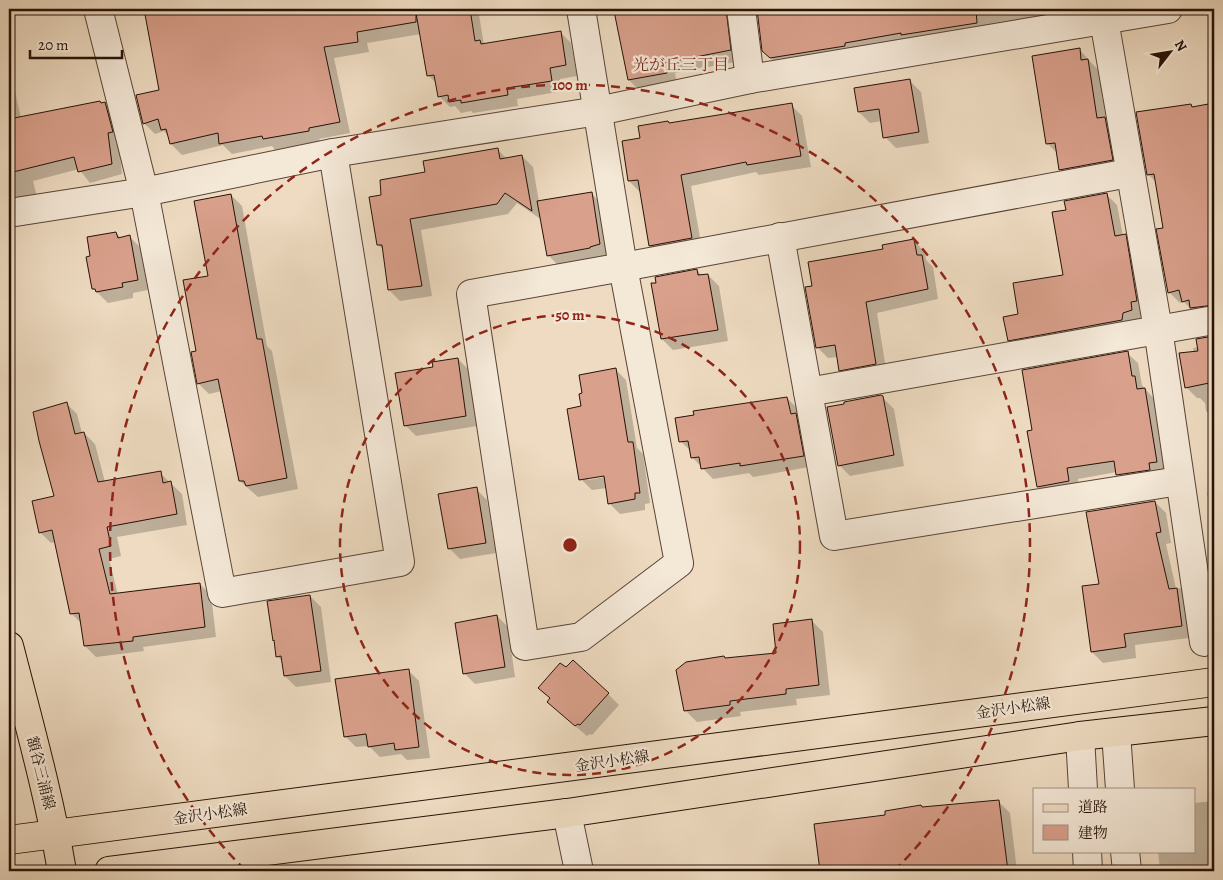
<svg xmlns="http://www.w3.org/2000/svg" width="1223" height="880" viewBox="0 0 1223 880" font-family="Alegreya,'Noto Serif JP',serif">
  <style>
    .shadow { fill: #0003; fill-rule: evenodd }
    .building { fill: #d9a08b; stroke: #261207 }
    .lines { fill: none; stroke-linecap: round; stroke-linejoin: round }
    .minor-casing { stroke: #584436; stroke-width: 30 }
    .major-casing { stroke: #261207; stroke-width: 30 }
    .minor { stroke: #f4e8d7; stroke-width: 28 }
    .major { stroke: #eedbc1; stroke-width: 28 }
    .ring { fill: none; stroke: #8f2418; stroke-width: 2.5; stroke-dasharray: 9 6 }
    .labels { text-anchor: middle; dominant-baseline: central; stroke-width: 4.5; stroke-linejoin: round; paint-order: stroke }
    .street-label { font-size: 15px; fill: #261207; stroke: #f4e8d7 }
    .neighbourhood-label { font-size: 16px; fill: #7a1f14; stroke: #f4e8d7 }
    .centre { fill: #8f2418; stroke: #f4e8d7; stroke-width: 2.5 }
    .ring-label { font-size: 15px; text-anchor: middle; font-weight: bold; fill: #8f2418; stroke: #f4e8d7; stroke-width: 4.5; stroke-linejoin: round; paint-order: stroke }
  </style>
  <rect width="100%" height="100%" fill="#eedbc1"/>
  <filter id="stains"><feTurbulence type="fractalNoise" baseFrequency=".004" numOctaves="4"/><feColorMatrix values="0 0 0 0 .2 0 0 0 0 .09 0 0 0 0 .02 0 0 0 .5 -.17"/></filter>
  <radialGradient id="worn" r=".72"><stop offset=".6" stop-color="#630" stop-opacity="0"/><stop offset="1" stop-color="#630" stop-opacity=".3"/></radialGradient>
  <g class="shadow">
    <path d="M 145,9 L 478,9 L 484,45 L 560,32 L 571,43 L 577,76 L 560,79 L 562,91 L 517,99 L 518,106 L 473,113 L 471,111 L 461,113 L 455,106 L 450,107 L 439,96 L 437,84 L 429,76 L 421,34 L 367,43 L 369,52 L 334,58 L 350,133 L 319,139 L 320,141 L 275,150 L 272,146 L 232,154 L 223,145 L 182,155 L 171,144 L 169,137 L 164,131 L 155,134 L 144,123 L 160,91 Z"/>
    <path d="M 619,9 L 736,9 L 741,61 L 675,73 L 677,84 L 640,91 L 629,80 Z"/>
    <path d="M 758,9 L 1073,9 L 1027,21 L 775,62 L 763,51 Z"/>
    <path d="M 1079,49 L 1099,71 L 1106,120 L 1116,129 L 1123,171 L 1071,180 L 1060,169 L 1058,154 L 1048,144 L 1033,57 Z"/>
    <path d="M 9,65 L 21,118 L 105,103 L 116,114 L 122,174 L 90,183 L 79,169 L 33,181 L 37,197 L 9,204 Z"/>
    <path d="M 910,81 L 921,92 L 929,143 L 896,148 L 885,137 L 882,121 L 870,123 L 859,112 L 856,89 Z"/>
    <path d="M 791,105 L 802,116 L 811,167 L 759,175 L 756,172 L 691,186 L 702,249 L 661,257 L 650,246 L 640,192 L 629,181 L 642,139 L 669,124 Z"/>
    <path d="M 1214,105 L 1214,317 L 1194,312 L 1184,302 L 1180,303 L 1169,292 L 1164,229 L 1157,183 L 1148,174 L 1191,106 L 1193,108 Z"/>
    <path d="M 498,150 L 507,159 L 522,156 L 533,167 L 539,202 L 591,193 L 602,204 L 610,255 L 559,266 L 548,255 L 542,220 L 517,203 L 508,214 L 421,230 L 432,296 L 400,301 L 389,290 L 384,250 L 378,245 L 383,196 L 427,173 Z"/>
    <path d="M 1106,194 L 1117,205 L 1123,236 L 1125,235 L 1136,246 L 1147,311 L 1141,313 L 1143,321 L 1020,351 L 1009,340 L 1020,315 L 1065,276 L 1067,211 Z"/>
    <path d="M 231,195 L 242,206 L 267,346 L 272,351 L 298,489 L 258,497 L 240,481 L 222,391 L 209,394 L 198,383 L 197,352 L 210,277 Z"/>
    <path d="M 116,233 L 121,238 L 129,236 L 140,247 L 148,290 L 133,293 L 133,298 L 108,303 L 94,289 L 91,256 Z"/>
    <path d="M 914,241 L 925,252 L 926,260 L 933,267 L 938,299 L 877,313 L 887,375 L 851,381 L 840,370 L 838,357 L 828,358 L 817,347 L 813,287 L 884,250 Z"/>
    <path d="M 697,270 L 702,276 L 708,275 L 719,286 L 728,341 L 673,350 L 662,339 Z"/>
    <path d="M 1214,337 L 1214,419 L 1206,411 L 1205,403 L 1200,398 L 1197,398 L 1186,387 L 1194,353 L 1193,348 L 1199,347 L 1198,340 Z"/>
    <path d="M 1127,353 L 1138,363 L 1142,385 L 1155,400 L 1167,472 L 1128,486 L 1117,472 L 1078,479 L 1080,492 L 1049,498 L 1038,487 L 1034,431 Z"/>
    <path d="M 458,359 L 469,370 L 477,426 L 416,436 L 405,425 L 434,368 Z"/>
    <path d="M 615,369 L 626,380 L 637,448 L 643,454 L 650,503 L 645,504 L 645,510 L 620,514 L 609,503 L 607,488 L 592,490 L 581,479 L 583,395 ZM 610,474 L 610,476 L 588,480 L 588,477 Z"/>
    <path d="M 881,396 L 894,409 L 904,466 L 850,476 L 839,465 Z"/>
    <path d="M 787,398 L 798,409 L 814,466 L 753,477 L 749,473 L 713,479 L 692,457 L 692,452 L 680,441 Z"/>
    <path d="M 66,403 L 77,414 L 82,433 L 84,433 L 95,444 L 105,482 L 160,473 L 182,494 L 187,525 L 117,537 L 121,556 L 109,559 L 118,595 L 200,584 L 211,595 L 216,637 L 143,647 L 144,651 L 96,657 L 85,646 L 82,624 L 71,613 L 55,542 L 51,543 L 40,532 L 56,497 Z"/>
    <path d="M 476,489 L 487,500 L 496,553 L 460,559 L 449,548 Z"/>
    <path d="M 1214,491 L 1214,534 L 1207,492 Z"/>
    <path d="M 1155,502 L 1166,513 L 1171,543 L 1166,544 L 1176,589 L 1180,588 L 1191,599 L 1196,637 L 1135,645 L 1136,658 L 1103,663 L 1092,652 L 1100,585 Z"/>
    <path d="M 310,596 L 321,607 L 331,682 L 296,687 L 285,676 L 283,662 L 277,656 L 276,642 L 274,640 Z"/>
    <path d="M 497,616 L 508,627 L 515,677 L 475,684 L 464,673 Z"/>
    <path d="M 812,621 L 823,632 L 830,695 L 796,699 L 797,705 L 740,712 L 741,716 L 697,722 L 686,711 L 726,660 L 777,654 Z"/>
    <path d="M 408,670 L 419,681 L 430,758 L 407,760 L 401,754 L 380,757 L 369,746 L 356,747 L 345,736 Z"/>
    <path d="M 608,694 L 619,705 L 592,735 L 590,734 L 587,736 L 560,713 Z"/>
    <path d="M 1214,801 L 1214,871 L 1160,871 L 1158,851 L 1194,851 L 1194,803 Z"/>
    <path d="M 999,802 L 1010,813 L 1017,871 L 821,871 L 815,825 L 887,816 L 922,808 Z"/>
  </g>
  <g class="building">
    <path d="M 144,9 L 470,9 L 475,41 L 480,40 L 481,44 L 561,31 L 566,65 L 550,68 L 552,81 L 507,88 L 508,95 L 461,103 L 461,100 L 449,102 L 448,95 L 438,97 L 434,75 L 427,76 L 416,13 L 416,22 L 357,32 L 358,42 L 324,47 L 340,122 L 309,128 L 309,131 L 263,139 L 262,136 L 219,144 L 218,133 L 170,144 L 166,129 L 161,130 L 158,119 L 143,124 L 136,95 L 159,90 Z"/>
    <path d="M 628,9 L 726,9 L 731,50 L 665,63 L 667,73 L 628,80 L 614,11 Z"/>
    <path d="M 757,9 L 976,9 L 977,23 L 901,35 L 901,33 L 845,43 L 845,46 L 770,58 L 762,51 Z"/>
    <path d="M 1080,48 L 1081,60 L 1088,59 L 1097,118 L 1105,117 L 1113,160 L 1059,170 L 1055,143 L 1046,144 L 1032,56 Z"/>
    <path d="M 910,79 L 919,132 L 883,138 L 879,109 L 858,112 L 854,88 Z"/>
    <path d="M 100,101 L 101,103 L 105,102 L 113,132 L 108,133 L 112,164 L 78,172 L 74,157 L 9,173 L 9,119 Z"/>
    <path d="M 792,103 L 801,156 L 747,165 L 746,162 L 681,175 L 692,238 L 649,246 L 638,180 L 628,181 L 622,141 L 640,138 L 638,126 L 668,121 L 669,123 Z"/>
    <path d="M 1214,103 L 1214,305 L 1190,308 L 1189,300 L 1182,302 L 1179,290 L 1168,293 L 1156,229 L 1163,228 L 1154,174 L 1147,175 L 1136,112 L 1191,104 L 1192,107 Z"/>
    <path d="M 498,148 L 500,159 L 522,155 L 532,211 L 505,193 L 497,204 L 410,219 L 422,286 L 388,290 L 382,245 L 377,245 L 369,197 L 381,195 L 380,180 L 425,172 L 423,161 Z"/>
    <path d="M 592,192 L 600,244 L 590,247 L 590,248 L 547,256 L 537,201 Z"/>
    <path d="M 1107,193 L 1115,236 L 1126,234 L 1137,301 L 1131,302 L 1132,310 L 1123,313 L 1122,320 L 1008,341 L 1003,317 L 1018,314 L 1013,283 L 1063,275 L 1052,212 L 1066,210 L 1064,201 Z"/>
    <path d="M 231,194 L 257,339 L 262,339 L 287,478 L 246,486 L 244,481 L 239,481 L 218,379 L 197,384 L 191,352 L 196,351 L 183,280 L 208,276 L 194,201 Z"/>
    <path d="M 116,232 L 118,238 L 130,235 L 138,280 L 122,283 L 123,287 L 96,292 L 95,289 L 92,289 L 86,257 L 90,256 L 87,237 Z"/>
    <path d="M 914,239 L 917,255 L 922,255 L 928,289 L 866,302 L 876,364 L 839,371 L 835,345 L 816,348 L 805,287 L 812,286 L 808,262 L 883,249 L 882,245 Z"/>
    <path d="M 697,269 L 698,275 L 708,274 L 718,330 L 661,339 L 651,283 L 656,283 L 655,277 Z"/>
    <path d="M 1214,336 L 1214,382 L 1185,388 L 1179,353 L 1198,351 L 1196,339 Z"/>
    <path d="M 1128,351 L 1132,376 L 1135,376 L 1137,389 L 1145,388 L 1157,462 L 1149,463 L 1150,470 L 1116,475 L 1114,461 L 1067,468 L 1069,481 L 1037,487 L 1027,431 L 1032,430 L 1022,370 Z"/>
    <path d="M 458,358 L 466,416 L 404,426 L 395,373 L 433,367 L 432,362 Z"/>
    <path d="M 616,368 L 628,442 L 633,442 L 640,493 L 635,493 L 635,499 L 608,504 L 604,476 L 579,480 L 567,409 L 581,406 L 579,394 L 582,393 L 579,375 Z"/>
    <path d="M 881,395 L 883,396 L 894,455 L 838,466 L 827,407 L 844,404 L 844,402 Z"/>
    <path d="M 787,397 L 791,414 L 796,413 L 804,456 L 740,466 L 740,463 L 701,469 L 699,457 L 691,458 L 688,441 L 679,442 L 675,418 L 694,415 L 693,411 Z"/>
    <path d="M 67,402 L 75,434 L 84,432 L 98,482 L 161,471 L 163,483 L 171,481 L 177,514 L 107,527 L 111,546 L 99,549 L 110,594 L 200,583 L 205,627 L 133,637 L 133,641 L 84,646 L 79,613 L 70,614 L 52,530 L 39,533 L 32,501 L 54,496 L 39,441 L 33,412 Z"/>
    <path d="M 477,487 L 486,543 L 448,549 L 438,494 Z"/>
    <path d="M 1155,501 L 1161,532 L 1156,533 L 1169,589 L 1177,588 L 1182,626 L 1124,634 L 1126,647 L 1091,652 L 1082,586 L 1099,584 L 1086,512 Z"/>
    <path d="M 310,595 L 321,671 L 284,676 L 281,656 L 276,657 L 274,640 L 273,641 L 267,601 Z"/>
    <path d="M 497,615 L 505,667 L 463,674 L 455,623 Z"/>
    <path d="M 812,619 L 819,685 L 786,689 L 786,694 L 730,701 L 730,705 L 684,711 L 676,670 L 686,662 L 724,656 L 725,658 L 776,653 L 773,624 Z"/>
    <path d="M 573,660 L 609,693 L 580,725 L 578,724 L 575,726 L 547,702 L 550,698 L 538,688 L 560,663 L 566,667 Z"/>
    <path d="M 409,669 L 419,747 L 395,750 L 394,743 L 368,747 L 366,734 L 344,737 L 335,679 Z"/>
    <path d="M 999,800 L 1008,871 L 820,871 L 814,824 L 885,815 L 885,811 L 921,805 L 922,807 Z"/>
  </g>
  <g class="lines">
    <g class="minor-casing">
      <g id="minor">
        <path d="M 98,9 L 144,192 L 222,593 L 400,562 L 333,153"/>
        <path d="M 581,9 L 623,267 L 1129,173"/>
        <path d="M 741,9 L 750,79"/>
        <path d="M 1104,20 L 1158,329 L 1204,642"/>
        <path d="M 9,213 L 144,192 L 333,153 L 598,111 L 750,79 L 1168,9"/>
        <path d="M 780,237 L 834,536 L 1179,481"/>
        <path d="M 623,267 L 679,563 L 581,637 L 525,646 L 471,294 Z"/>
        <path d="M 808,392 L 1214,320"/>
        <path d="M 1116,733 L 1120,789"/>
        <path d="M 1080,736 L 1083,789"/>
        <path d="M 567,813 L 579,871"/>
        <path d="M 1087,851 L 1088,871"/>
        <path d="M 1125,851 L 1127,871"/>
      </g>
    </g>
    <g class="major-casing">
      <g id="major">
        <path d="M 9,646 C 28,720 49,795 62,871"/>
        <path d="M 9,840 L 1214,682"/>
        <path d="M 109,871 L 567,813 L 1080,736 L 1214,721"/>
      </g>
    </g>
    <use href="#minor" class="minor"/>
    <use href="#major" class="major"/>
  </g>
  <g class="ring">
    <circle cx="570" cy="545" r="230"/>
    <path d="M245 870A460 460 0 1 1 895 870"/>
  </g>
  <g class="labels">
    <g class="street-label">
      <text transform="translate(1013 708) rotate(-8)">金沢小松線</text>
      <text transform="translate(612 761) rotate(-8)">金沢小松線</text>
      <text transform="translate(41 773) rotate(76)">額谷三浦線</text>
      <text transform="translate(210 814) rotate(-8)">金沢小松線</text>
    </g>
    <g class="neighbourhood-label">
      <text x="681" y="65">光が丘三丁目</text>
    </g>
  </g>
  <circle cx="570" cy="545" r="8" class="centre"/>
  <g class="ring-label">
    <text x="570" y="90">100 m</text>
    <text x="570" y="320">50 m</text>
  </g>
  <rect width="1223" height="880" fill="none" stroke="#eedbc1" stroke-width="30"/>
  <rect x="10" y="10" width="1203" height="860" fill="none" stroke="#261207" stroke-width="2.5"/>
  <rect x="15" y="15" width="1193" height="850" fill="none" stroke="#261207"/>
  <rect x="1033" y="788" width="162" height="65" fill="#f4e8d7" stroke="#a29284"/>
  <rect x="1043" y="804" width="25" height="8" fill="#eedbc1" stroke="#a29284"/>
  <text x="1078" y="812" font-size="15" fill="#261207">道路</text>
  <rect x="1043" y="825" width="25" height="15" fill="#d9a08b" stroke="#a29284"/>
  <text x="1078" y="838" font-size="15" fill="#261207">建物</text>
  <g transform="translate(1170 52) rotate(59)" stroke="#f4e8d7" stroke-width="4" paint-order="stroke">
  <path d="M0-4L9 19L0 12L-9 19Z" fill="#261207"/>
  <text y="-8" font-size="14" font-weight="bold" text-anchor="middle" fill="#261207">N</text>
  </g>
  <path d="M30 50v8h92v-8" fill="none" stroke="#261207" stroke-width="2.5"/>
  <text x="38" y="50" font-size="15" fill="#261207" stroke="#f4e8d7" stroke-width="4" paint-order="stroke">20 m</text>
  <rect width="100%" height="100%" filter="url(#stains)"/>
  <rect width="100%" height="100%" fill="url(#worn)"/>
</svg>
